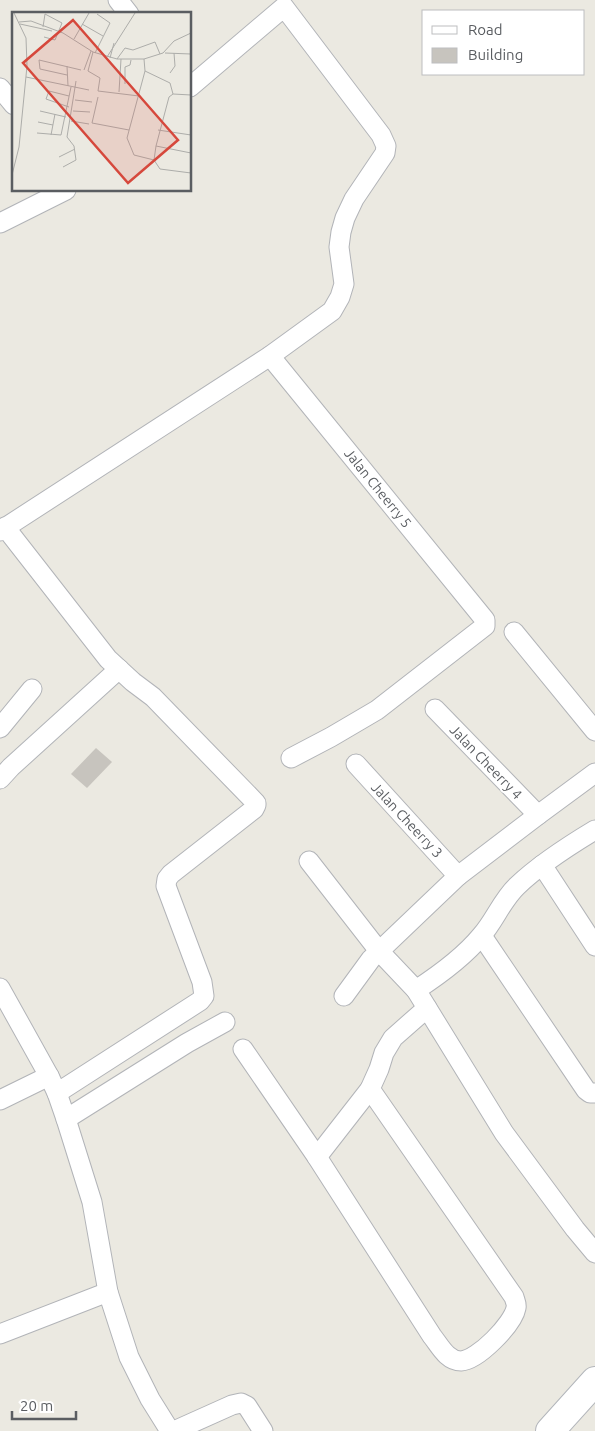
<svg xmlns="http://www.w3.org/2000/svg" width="595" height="1431" viewBox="0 0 595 1431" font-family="Ubuntu,sans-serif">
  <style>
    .building { fill: #c7c4be }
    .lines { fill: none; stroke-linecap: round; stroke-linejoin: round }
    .minor-casing { stroke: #b2b4b8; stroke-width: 21 }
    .secondary-casing { stroke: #b3b6bb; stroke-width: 30 }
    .minor { stroke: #fff; stroke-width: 19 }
    .secondary { stroke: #fff; stroke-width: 28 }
    .labels { text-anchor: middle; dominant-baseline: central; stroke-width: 4; stroke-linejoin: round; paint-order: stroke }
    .street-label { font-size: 14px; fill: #5a5d61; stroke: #fff }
    .inset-road { fill: none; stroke: #adadaa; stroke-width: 1 }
    .view { fill: #d6483c; fill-opacity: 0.15; stroke: #d6483c; stroke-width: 2.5 }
    .inset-edge { fill: none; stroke: #5a5d61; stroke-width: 2.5 }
  </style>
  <rect width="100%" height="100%" fill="#ebe9e1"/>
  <path class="building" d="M 96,748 L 112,762 L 87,788 L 71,774 Z"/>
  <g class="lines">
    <g class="minor-casing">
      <g id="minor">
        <path d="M 118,0 L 129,14"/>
        <path d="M 0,88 L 14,105"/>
        <path d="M 0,223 L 66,190"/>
        <path d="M 270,356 L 485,620 L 485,626 L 377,710 L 331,737 L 291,758"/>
        <path d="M 5,527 L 108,659 L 133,682 L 153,697 L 256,803 L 256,805 L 254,809 L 171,874 L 167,879 L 166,886 L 202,982 L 204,996 L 200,1001 L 57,1093"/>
        <path d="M 0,531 L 270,356 L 332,311 L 340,297 L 344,284 L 339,247 L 341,232 L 345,218 L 354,199 L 385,153 L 386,146 L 381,135 L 284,7 L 190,87"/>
        <path d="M 514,632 L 595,731"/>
        <path d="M 435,709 L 538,815"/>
        <path d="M 0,728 L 32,689"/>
        <path d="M 356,764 L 458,876"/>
        <path d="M 0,779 L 11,767 L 119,669"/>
        <path d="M 309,861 L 379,951 L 416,990 L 504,1133 L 575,1229 L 595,1253"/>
        <path d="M 542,865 L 595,946"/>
        <path d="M 482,936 L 586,1090 L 590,1093 L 595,1093"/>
        <path d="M 0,988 L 49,1076 L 57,1093 L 66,1119 L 92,1202 L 108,1292 L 129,1357 L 150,1399 L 170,1431"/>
        <path d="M 416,990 C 439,975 463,958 481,936 C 494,922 502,900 517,886 C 538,866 570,845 595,830"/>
        <path d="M 344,996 L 371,959 L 458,876 L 538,815 L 595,773"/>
        <path d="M 243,1049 L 317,1157 L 432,1336 C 440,1346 447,1361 461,1361 C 478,1360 513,1324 516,1308 C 517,1304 515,1301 514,1297 L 370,1089"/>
        <path d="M 0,1100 L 49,1076"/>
        <path d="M 66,1119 L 187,1043 L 225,1022"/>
        <path d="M 317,1157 L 370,1089 L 379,1069 L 384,1053 L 393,1038 L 427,1008"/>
        <path d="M 0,1334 L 108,1292"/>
        <path d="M 174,1431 L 232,1405 L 241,1403 L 247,1406 L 263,1431"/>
      </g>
    </g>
    <g class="secondary-casing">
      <path id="secondary" d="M 550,1431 L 595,1381"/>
    </g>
    <use href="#minor" class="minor"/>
    <use href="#secondary" class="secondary"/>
  </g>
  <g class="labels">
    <g class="street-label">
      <text transform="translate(378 488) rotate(51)">Jalan Cheerry 5</text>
      <text transform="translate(486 762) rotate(46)">Jalan Cheerry 4</text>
      <text transform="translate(407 820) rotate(47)">Jalan Cheerry 3</text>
    </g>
  </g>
  <g transform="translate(12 12)">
    <rect width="179" height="179" fill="#ebe9e1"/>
    <path class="inset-road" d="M 7,10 L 19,9 L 51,21 L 81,40 L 105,47 L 132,47 L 151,41 L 162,29 L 179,21M 8,12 L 40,19M 70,12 L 91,24M 31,15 L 33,2 L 50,11 L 43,28 L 32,25M 62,27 L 77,1M 81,40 L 76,59 L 88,66 L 86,79 L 127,84M 83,41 L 98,11 L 85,2M 153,41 L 179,42M 95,45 L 123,1M 98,46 L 102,31M 105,47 L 113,36 L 121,38 L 143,30 L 148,42M 132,47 L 133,59 L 115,126 L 122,143 L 142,148 L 144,134 L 179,141M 55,54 L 56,74M 72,58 L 79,39M 133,59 L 158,71 L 161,82 L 179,83M 158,61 L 163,54 L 162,41M 55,63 L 28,57 L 27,48 L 69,58M 14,65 L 77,78M 113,72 L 113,55 L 118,53 L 119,48M 107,80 L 109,47M 86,85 L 80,111 L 117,118M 63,88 L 80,90M 57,95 L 34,87 L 37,79 L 57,84M 28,99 L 54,105M 61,99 L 78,100M 59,109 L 77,112M 26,110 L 41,113M 146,118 L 179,123M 25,121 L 49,123 L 59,75M 39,123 L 43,102M 144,134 L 157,85 L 161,82M 47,145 L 63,137M 142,148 L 148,157 L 179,161M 51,155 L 64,148 L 62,134 L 55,125 L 64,69M 0,163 L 7,135 L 15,54 L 14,26 L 2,1"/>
    <path class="view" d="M 61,8 L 166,128 L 116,171 L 11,51 Z"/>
    <rect width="179" height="179" class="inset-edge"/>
  </g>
  <rect x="422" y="10" width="162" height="65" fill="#ffffff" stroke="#bdbec0"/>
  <rect x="432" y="26" width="25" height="8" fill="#ffffff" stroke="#bdbec0"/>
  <text x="468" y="35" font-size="15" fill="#5a5d61">Road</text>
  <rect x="432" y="48" width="25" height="15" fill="#c7c4be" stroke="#bdbec0"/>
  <text x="468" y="60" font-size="15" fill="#5a5d61">Building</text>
  <path d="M12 1411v8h64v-8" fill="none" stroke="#5a5d61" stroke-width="2.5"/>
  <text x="20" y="1411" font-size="15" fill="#5a5d61" stroke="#ffffff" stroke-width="4" paint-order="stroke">20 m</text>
</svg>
